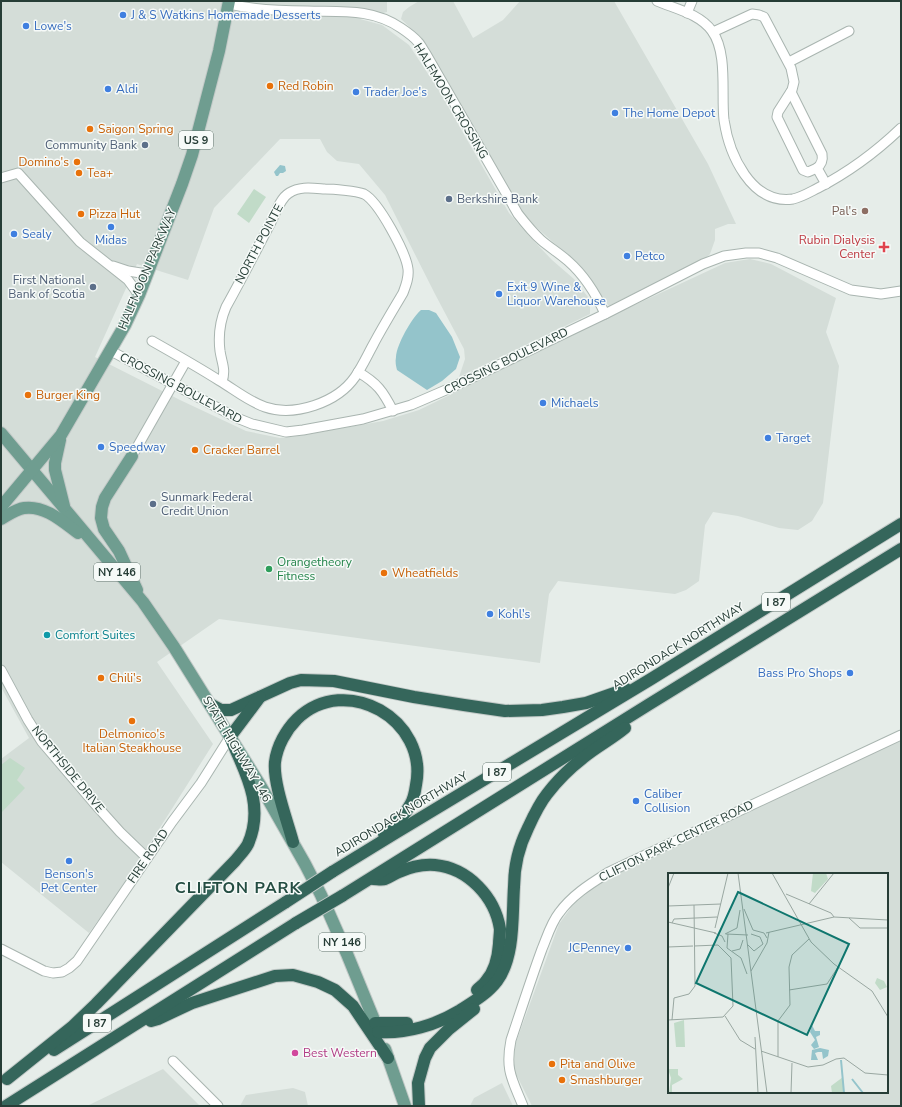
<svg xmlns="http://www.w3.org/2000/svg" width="902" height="1107" viewBox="0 0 902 1107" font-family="'Nunito Sans',sans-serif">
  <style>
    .built { fill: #d4ddd8; fill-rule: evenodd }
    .green { fill: #c1dbc8 }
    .water { fill: #94c4cb }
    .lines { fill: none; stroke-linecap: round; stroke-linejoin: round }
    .minor-casing { stroke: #a9b5b0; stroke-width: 11 }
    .major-casing { stroke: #c2c9c7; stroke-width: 14 }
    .highway-casing { stroke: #c2c9c7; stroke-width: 14 }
    .minor { stroke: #fff; stroke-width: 9 }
    .major { stroke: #6f9d90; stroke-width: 12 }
    .highway { stroke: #35665b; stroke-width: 12 }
    .highway-bridge-casing { stroke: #c2c9c7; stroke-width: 14; stroke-linecap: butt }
    .highway-bridge { stroke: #35665b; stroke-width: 12 }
    .shop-dot { fill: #3f7fe0; stroke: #f6faf8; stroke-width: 1.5 }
    .food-dot { fill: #e8710a; stroke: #f6faf8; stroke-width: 1.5 }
    .service-dot { fill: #5c6f8a; stroke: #f6faf8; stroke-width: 1.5 }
    .education-dot { fill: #8d6e63; stroke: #f6faf8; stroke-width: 1.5 }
    .health-dot { fill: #e0444e; stroke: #f6faf8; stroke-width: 1.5 }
    .leisure-dot { fill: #2e9e5b; stroke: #f6faf8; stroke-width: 1.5 }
    .culture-dot { fill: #0f9aa8; stroke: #f6faf8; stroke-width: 1.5 }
    .hotel-dot { fill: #d1479c; stroke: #f6faf8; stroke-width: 1.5 }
    .labels { text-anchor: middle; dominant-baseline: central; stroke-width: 3; stroke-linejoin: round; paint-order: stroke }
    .shield { fill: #f6faf8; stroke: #647670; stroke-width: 1 }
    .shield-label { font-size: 11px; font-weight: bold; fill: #263d36 }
    .shop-label { font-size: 12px; fill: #366cbe; stroke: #f6faf8; text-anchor: start }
    .food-label { font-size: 12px; fill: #c56008; stroke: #f6faf8; text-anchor: start }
    .street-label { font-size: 12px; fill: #263d36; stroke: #f6faf8 }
    .service-label { font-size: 12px; fill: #4e5e75; stroke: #f6faf8; text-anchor: end }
    .education-label { font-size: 12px; fill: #785e54; stroke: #f6faf8; text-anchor: end }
    .health-label { font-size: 12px; fill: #be3a42; stroke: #f6faf8; text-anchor: end }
    .leisure-label { font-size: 12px; fill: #27864d; stroke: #f6faf8; text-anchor: start }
    .culture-label { font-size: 12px; fill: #0d838f; stroke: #f6faf8; text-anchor: start }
    .hotel-label { font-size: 12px; fill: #b23c85; stroke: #f6faf8; text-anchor: start }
    .district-label { font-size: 16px; font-weight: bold; letter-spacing: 1px; fill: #244d42; stroke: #f6faf8 }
    .inset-river { fill: none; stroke: #94c4cb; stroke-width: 2 }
    .inset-road { fill: none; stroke: #99a7a1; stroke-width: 1 }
    .view { fill: #0f766e; fill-opacity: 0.15; stroke: #0f766e; stroke-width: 2 }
    .inset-edge { fill: none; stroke: #263d36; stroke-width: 2 }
  </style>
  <rect width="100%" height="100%" fill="#e6ede9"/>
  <g class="built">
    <path d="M 1,1 L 387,1 L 387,12 L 360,19 L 382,25 L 409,45 L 438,89 L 509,213 L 529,236 L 552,260 L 574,279 L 588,297 L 590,305 L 590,314 L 459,377 L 465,359 L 464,349 L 435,294 L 385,195 L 359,164 L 337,161 L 327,152 L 320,139 L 280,139 L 214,208 L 188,280 L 137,264 L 95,357 L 180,400 L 246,431 L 280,438 L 298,436 L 383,421 L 419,410 L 611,316 L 725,263 L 750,259 L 771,264 L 836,298 L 826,332 L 839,366 L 823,503 L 812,521 L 798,530 L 779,528 L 738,516 L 713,512 L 705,525 L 699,581 L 686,590 L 675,594 L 558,581 L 549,594 L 540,663 L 219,619 L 157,662 L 213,744 L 123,886 L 89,933 L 1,862 L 1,759 L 29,738 L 1,687 Z"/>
    <path d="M 419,1 L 453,1 L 473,38 L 503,20 L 520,1 L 614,1 L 708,164 L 736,224 L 728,224 L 715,229 L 715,240 L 710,254 L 706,258 L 609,306 L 565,253 L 525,217 L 423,41 L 417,34 L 401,19 L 403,12 L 409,7 Z"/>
    <path d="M 901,739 L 901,1106 L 532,1106 L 514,1070 L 515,1045 L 559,924 L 578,898 L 609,876 ZM 669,874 L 887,874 L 887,1092 L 669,1092 Z"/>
    <path d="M 163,1069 L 200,1106 L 87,1106 Z"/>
    <path d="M 502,1083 L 513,1106 L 470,1106 L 474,1098 Z"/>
    <path d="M 293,1088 L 305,1092 L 308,1106 L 240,1106 L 246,1095 Z"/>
  </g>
  <g class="green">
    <path d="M 254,189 L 266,197 L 249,223 L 237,214 Z"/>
    <path d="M 10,758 L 25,768 L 17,780 L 25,788 L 1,813 L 1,765 Z"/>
  </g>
  <g class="water">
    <path d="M 280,165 L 285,166 L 286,171 L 283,173 L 280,173 L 278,176 L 276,176 L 274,172 Z"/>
    <path d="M 421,310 L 429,310 L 436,313 L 452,337 L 460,357 L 456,369 L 442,381 L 427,390 L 397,370 C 396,366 395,362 396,357 C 397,344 411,319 421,310 Z"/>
  </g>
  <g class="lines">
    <g class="minor-casing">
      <g id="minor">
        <path d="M 657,1 C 676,9 700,14 712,31 C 728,53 721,94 724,120 C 729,154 751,205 793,199 C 802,197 810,192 818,188 C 849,172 876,152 901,128"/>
        <path d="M 229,4 C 255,10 281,11 307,11 C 340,12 372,8 401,28 C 407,32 413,36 418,42 C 421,45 423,50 426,54 L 518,214 C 525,223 532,232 541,240 C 549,247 559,253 568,261 C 584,275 596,294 605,314"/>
        <path d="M 687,13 L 692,1"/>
        <path d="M 713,32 L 752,14 L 759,15 L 764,17 L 791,68 L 794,82 L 792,90 L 778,112 L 777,117 L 803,170 L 808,172 L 817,168"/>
        <path d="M 789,62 L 849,31"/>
        <path d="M 791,92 L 822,154 C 823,160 822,164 817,168 L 826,184"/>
        <path d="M 1,178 L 18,173 L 80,242 L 128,280 L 139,295"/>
        <path d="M 113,266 L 128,271 L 147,274"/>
        <path d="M 152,341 C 175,354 198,367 220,381 C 235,390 248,401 265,407 C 294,417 337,403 355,377 C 362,367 367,356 373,345 C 382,328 393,310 403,293 C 406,285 409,278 408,269 C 406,253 379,202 364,194 C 356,191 333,189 325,189 C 312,188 300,186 289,193 C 279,199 275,216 269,226 C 255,253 241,280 226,307 C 220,321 218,335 220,351 C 222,364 226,369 222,382"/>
        <path d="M 111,351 L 237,418 L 252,424 L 286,432 L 303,430 L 363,419 L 411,405 L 455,386 L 605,314 L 703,264 L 724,256 L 746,253 L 759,253 L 777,258 L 851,290 L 881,294 L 901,291"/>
        <path d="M 358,372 C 377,383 383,391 393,411"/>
        <path d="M 132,456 L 186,361"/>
        <path d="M 1,670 L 28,720 L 42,742 L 94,803 L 120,832 L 147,858"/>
        <path d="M 1,949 L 44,971 L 53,973 L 62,972 L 69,968 L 77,961 L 172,822 L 201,783 L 230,737"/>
        <path d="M 173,1061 L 218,1106"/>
        <path d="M 523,1106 C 512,1079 505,1070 511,1040 C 521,1010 531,979 542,949 C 547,937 551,923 559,913 C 572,895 590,884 609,872 L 901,735"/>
      </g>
    </g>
    <g class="major-casing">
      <g id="major">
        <path d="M 1,433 L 143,602 L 174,647 L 260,785 L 305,864 L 321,895 L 347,954 L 379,1032"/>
        <path d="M 60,440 L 55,463 L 55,470 L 64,506"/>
        <path d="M 132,456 L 105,498 L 102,507 L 101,518 L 104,529 L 119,551 L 137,590"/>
        <path d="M 1,507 L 61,435 L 125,325 L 139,295 L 182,184 L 192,155 L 219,51 L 229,1"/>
        <path d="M 1,519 C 8,515 16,509 24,508 C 45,505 63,522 78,533"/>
        <path d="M 385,1049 L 405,1106"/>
      </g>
    </g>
    <g class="highway-casing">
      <g id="highway">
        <path d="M 210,704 L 221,710 L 231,710 L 290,683 L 301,680 L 334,681 L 414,697 L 464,705 L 505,711 L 542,710 L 563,707 L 586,703 L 626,689"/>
        <path d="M 293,842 C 287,820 273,783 275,762 C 277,746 286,730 297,719 C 346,672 429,720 416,785 C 415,792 414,799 410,805 C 404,817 394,826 384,834"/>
        <path d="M 332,872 L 394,834 L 651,679 L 901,524"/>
        <path d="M 373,879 C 377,879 382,880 385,879 C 390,877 394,874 399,872 C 410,867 422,864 435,865 C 468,868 495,897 500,929 C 500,934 499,939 499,944 C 498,958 495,971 486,981 C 484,984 480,987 477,990"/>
        <path d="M 342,896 L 648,705 L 901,549"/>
        <path d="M 151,1021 L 158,1019 L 192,1003 L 275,976 L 293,975 L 318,982 L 335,990 L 353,1006 L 388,1058"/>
        <path d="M 375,1023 L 407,1023"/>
        <path d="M 378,1032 C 406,1034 436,1025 459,1011 C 473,1002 487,994 497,981 C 515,957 512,916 514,887 C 514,868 519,846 528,828 C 533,817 539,804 547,794 C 557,781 570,768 583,758 C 596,747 612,739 625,728"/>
        <path d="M 54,1050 L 286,902"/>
        <path d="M 7,1079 L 72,1027 L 96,1004 L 235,861 C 239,856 245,850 248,844 C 265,805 245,772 230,737 L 260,697"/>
        <path d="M 6,1106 L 296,923"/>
        <path d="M 419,1106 L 418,1083 L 425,1058 L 430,1048 L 449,1029 L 474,1009"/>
      </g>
    </g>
    <use href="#minor" class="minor"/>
    <use href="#major" class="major"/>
    <use href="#highway" class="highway"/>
    <g class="highway-bridge-casing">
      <g id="highway-bridge">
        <path d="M 286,902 L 332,872"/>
        <path d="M 296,923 L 342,896"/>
      </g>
    </g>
    <use href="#highway-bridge" class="highway-bridge"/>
  </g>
  <g class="shop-dot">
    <circle cx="123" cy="15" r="4"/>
    <circle cx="26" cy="26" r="4"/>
    <circle cx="108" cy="89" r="4"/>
    <circle cx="356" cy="92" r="4"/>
    <circle cx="615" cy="113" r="4"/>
    <circle cx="111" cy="227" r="4"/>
    <circle cx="14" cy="234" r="4"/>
    <circle cx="627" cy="256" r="4"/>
    <circle cx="499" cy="294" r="4"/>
    <circle cx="543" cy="403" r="4"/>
    <circle cx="768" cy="438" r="4"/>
    <circle cx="101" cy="447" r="4"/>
    <circle cx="490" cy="614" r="4"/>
    <circle cx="850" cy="673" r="4"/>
    <circle cx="636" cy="801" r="4"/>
    <circle cx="69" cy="861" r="4"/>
    <circle cx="628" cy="948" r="4"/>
  </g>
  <g class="food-dot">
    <circle cx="270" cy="86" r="4"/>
    <circle cx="90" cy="129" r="4"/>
    <circle cx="77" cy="162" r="4"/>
    <circle cx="79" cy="173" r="4"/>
    <circle cx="81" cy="214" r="4"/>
    <circle cx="28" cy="395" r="4"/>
    <circle cx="195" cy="450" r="4"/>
    <circle cx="384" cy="573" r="4"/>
    <circle cx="101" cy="678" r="4"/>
    <circle cx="132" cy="721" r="4"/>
    <circle cx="552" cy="1064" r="4"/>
    <circle cx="562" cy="1080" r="4"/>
  </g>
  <g class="service-dot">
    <circle cx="145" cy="145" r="4"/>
    <circle cx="449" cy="199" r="4"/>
    <circle cx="93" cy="287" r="4"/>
    <circle cx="153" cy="504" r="4"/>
  </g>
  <circle class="education-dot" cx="865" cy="211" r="4"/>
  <path class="health-dot" d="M882 241h4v4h4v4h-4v4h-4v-4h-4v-4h4z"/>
  <circle class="leisure-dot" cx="269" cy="569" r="4"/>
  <circle class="culture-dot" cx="47" cy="635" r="4"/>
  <circle class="hotel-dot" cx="295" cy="1053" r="4"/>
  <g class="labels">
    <g class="shield">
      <rect x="179" y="131" width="34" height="18" rx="3"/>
      <rect x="94" y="563" width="46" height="18" rx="3"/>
      <rect x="762" y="593" width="28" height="18" rx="3"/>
      <rect x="483" y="763" width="28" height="18" rx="3"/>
      <rect x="319" y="933" width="46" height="18" rx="3"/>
      <rect x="83" y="1014" width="28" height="18" rx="3"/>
    </g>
    <g class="shield-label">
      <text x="196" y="140">US 9</text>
      <text x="117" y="572">NY 146</text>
      <text x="776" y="602">I 87</text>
      <text x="497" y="772">I 87</text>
      <text x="342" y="942">NY 146</text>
      <text x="97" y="1023">I 87</text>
    </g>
    <g class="shop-label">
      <text x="131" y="15">J &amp; S Watkins Homemade Desserts</text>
      <text x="34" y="26">Lowe's</text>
      <text x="116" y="89">Aldi</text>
      <text x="364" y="92">Trader Joe's</text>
      <text x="623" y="113">The Home Depot</text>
      <text x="22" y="234">Sealy</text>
      <text x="111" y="240" text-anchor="middle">Midas</text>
      <text x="635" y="256">Petco</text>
      <text x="507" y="287">Exit 9 Wine &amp;<tspan x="507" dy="14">Liquor Warehouse</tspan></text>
      <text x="551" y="403">Michaels</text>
      <text x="776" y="438">Target</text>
      <text x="109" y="447">Speedway</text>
      <text x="498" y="614">Kohl's</text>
      <text x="842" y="673" text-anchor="end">Bass Pro Shops</text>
      <text x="644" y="794">Caliber<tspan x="644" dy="14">Collision</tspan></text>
      <text x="69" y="874" text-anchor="middle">Benson's<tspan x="69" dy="14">Pet Center</tspan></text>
      <text x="620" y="948" text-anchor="end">JCPenney</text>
    </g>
    <g class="food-label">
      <text x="278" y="86">Red Robin</text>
      <text x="98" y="129">Saigon Spring</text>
      <text x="69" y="162" text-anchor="end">Domino's</text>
      <text x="87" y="173">Tea+</text>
      <text x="89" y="214">Pizza Hut</text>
      <text x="36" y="395">Burger King</text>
      <text x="203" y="450">Cracker Barrel</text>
      <text x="392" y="573">Wheatfields</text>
      <text x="109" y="678">Chili's</text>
      <text x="132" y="734" text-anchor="middle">Delmonico's<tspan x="132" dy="14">Italian Steakhouse</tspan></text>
      <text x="560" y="1064">Pita and Olive</text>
      <text x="570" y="1080">Smashburger</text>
    </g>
    <g class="street-label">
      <text transform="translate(451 101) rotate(59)">HALFMOON CROSSING</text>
      <text transform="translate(259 244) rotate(-62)">NORTH POINTE</text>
      <text transform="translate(147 269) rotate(-67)">HALFMOON PARKWAY</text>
      <text transform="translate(506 361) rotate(-26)">CROSSING BOULEVARD</text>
      <text transform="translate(181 388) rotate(28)">CROSSING BOULEVARD</text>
      <text transform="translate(678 646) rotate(-32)">ADIRONDACK NORTHWAY</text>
      <text transform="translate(237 749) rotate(59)">STATE HIGHWAY 146</text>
      <text transform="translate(68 769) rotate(51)">NORTHSIDE DRIVE</text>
      <text transform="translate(401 814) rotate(-31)">ADIRONDACK NORTHWAY</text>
      <text transform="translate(676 841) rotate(-26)">CLIFTON PARK CENTER ROAD</text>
      <text transform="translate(148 856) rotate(-56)">FIRE ROAD</text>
    </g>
    <g class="service-label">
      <text x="137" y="145">Community Bank</text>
      <text x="457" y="199" text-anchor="start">Berkshire Bank</text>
      <text x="85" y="280">First National<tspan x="85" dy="14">Bank of Scotia</tspan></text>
      <text x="161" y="497" text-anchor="start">Sunmark Federal<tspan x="161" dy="14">Credit Union</tspan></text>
    </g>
    <g class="education-label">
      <text x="857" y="211">Pal's</text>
    </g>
    <g class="health-label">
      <text x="875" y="240">Rubin Dialysis<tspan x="875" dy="14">Center</tspan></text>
    </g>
    <g class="leisure-label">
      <text x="277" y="562">Orangetheory<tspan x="277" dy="14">Fitness</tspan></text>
    </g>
    <g class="culture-label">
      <text x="55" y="635">Comfort Suites</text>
    </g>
    <g class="hotel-label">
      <text x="303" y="1053">Best Western</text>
    </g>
    <g class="district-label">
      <text x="238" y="888">CLIFTON PARK</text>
    </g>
  </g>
  <g transform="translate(668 873)">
    <rect width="220" height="220" fill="#e6ede9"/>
    <path d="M 145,0 L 158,0 L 160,6 L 147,20 L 143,18 ZM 209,105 L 216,108 L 219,114 L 212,117 L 207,110 ZM 16,147 L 17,174 L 8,174 L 6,150 ZM 0,196 L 10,196 L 10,202 L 15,206 L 4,212 L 4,220 L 1,220 L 3,205 ZM 175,204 L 176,220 L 164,220 L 163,213 Z" fill="#c1dbc8"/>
    <path d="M 144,152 L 147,158 L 152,158 L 152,162 L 148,164 L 151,174 L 146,176 L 143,172 L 147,167 L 142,159 ZM 152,175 L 161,177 L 160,183 L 155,186 L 154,179 L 150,179 L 147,180 L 150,187 L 143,187 L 144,177 Z" fill="#94c4cb"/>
    <path class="inset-river" d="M 173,187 L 176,220M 184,206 L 195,220"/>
    <path class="inset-road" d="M 70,0 L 99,220M 104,0 L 143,69 L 166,91 L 204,118 L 220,144M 0,15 L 6,0M 118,21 L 163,40 L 166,44M 141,31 L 166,0M 0,33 L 53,31M 76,36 L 85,57 L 96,60 L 99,65M 181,45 L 192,55 L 220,55M 0,49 L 48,60M 4,50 L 6,46 L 49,44M 47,55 L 60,0M 46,60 L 54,63 L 57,69M 98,60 L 166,44 L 220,47M 57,61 L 69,55 L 72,37M 58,61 L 80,62M 60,61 L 59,75 L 73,85 L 79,101M 79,71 L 86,78 L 95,71 L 92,64 L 83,61M 0,74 L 25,73M 64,78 L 72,76 L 75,67M 83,98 L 99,70 L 101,59M 121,117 L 159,111 L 170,94M 57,143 L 72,167 L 87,176M 0,147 L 55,144 L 65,133 L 63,85 L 50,72 L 26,73M 4,147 L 6,125 L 21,121 L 27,113 L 26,32M 87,164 L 90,220M 93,178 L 140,194 L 155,192 L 168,186 L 176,185 L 197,200 L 220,202M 110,184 L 110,148 L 122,132 L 121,94 L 124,82 L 141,66M 123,220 L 124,190"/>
    <path class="view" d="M 70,19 L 181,71 L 139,162 L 28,110 Z"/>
    <rect width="220" height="220" class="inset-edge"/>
  </g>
  <rect width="902" height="1107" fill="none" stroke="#263d36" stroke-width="4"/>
</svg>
